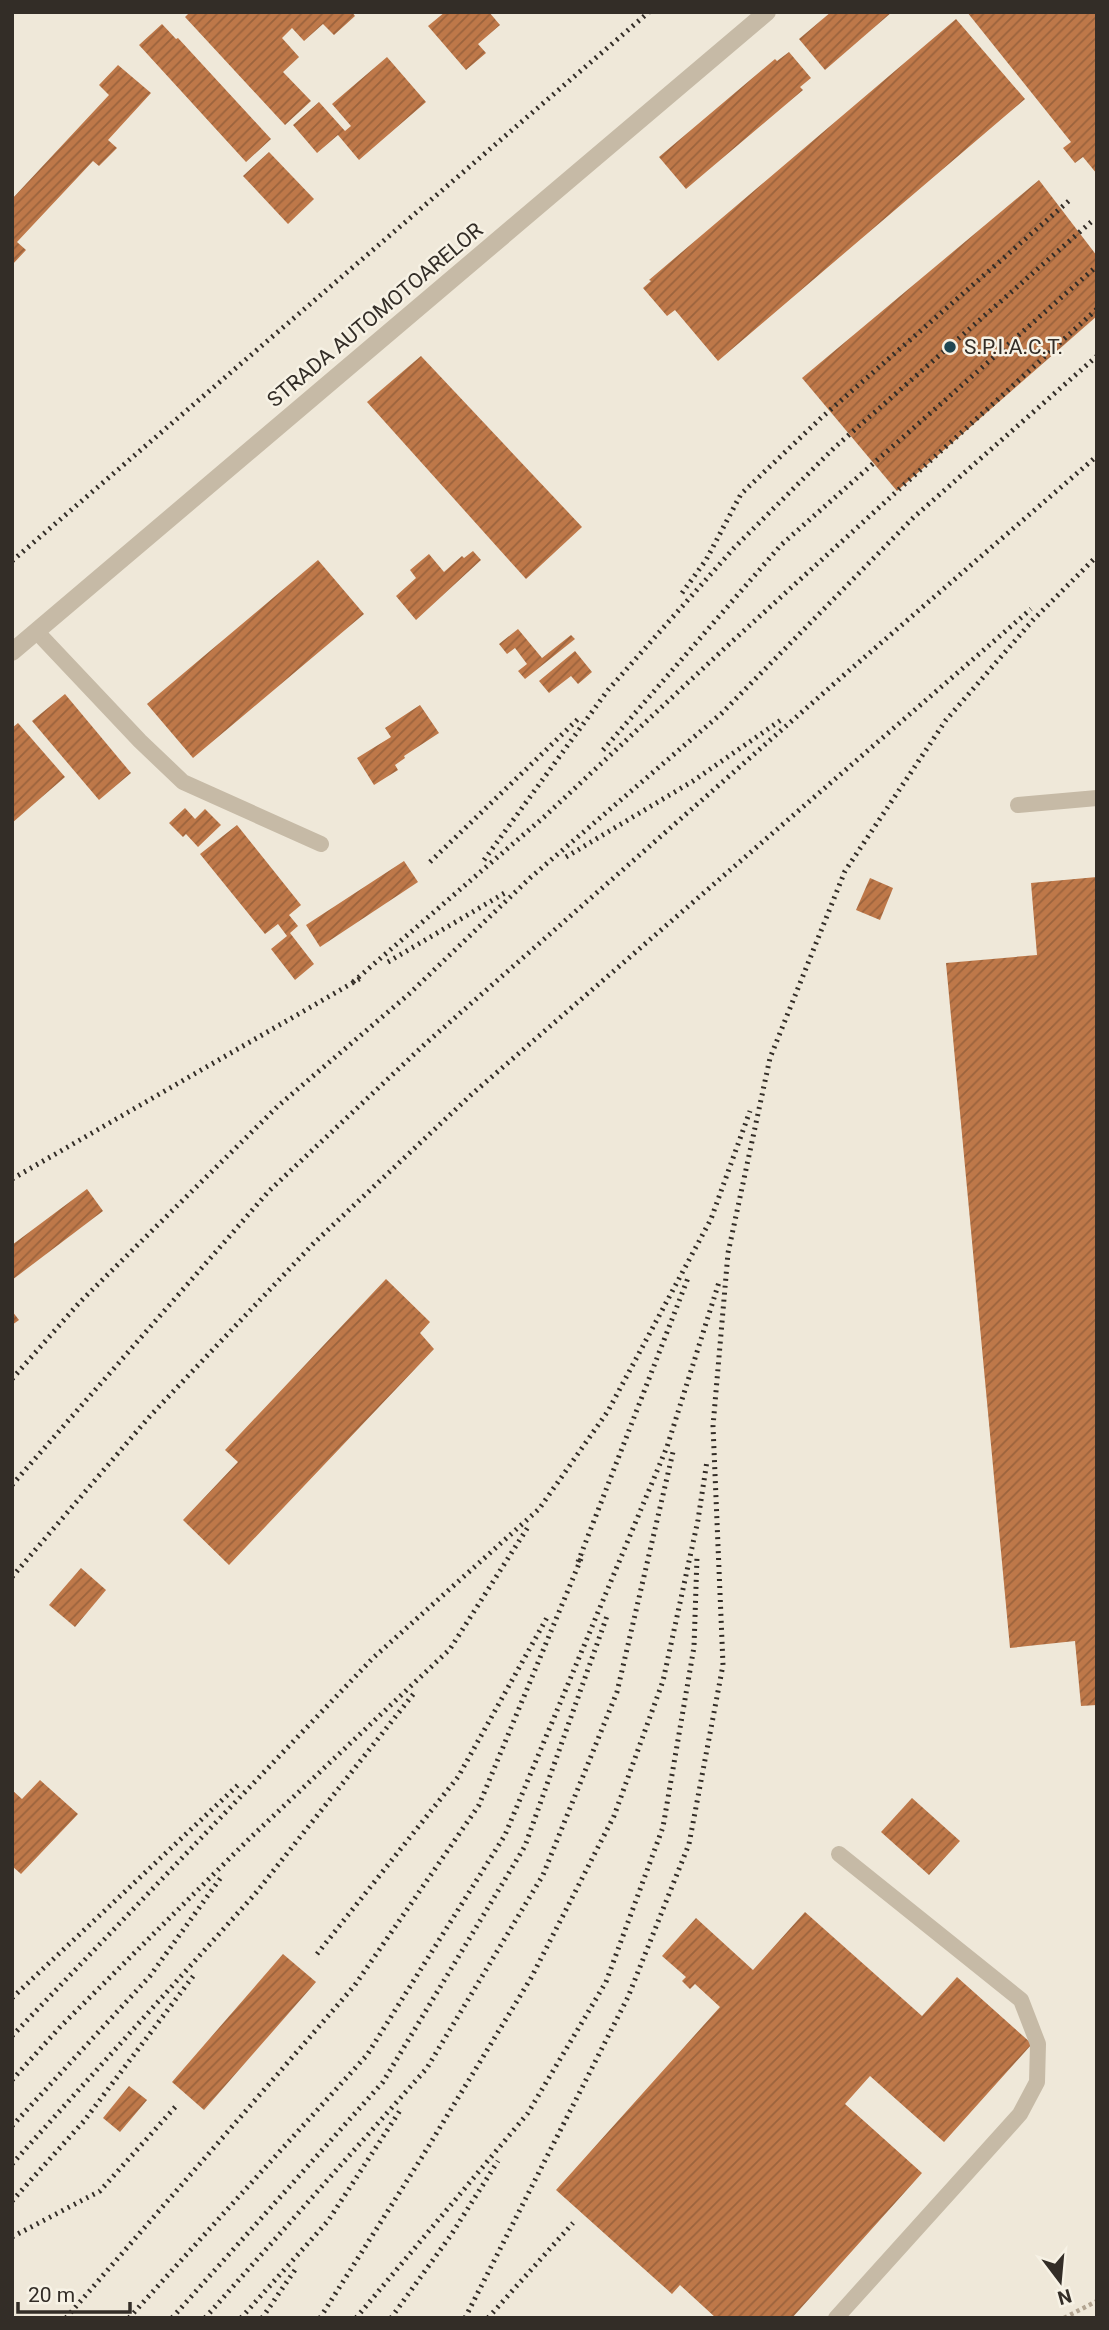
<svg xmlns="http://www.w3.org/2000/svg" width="1109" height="2330" viewBox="0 0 1109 2330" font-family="Roboto,sans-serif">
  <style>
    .building { fill: url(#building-hatch) }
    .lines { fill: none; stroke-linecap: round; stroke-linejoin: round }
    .path { stroke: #b2a491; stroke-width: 4.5; stroke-dasharray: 3.5 3.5; stroke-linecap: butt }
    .service { stroke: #c6baa6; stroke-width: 16 }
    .minor { stroke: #c6baa6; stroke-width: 18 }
    .rail { stroke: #332d27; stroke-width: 5; stroke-dasharray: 2 5; stroke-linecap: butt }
    .poi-dot { fill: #1f4652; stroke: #f7f2e5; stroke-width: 2.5 }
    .labels { text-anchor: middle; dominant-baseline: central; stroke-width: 5; stroke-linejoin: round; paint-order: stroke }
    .street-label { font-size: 21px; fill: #332d27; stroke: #f7f2e5 }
    .poi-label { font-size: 21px; fill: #332d27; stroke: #f7f2e5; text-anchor: start }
  </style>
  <defs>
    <pattern id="building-hatch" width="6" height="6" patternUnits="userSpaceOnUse" patternTransform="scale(1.75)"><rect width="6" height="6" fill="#be7849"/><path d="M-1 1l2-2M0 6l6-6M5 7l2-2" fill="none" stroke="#9b633d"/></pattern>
  </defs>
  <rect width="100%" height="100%" fill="#efe8d9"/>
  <g class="building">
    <path d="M 190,12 L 352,12 L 355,16 L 334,35 L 323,24 L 304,41 L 292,28 L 282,38 L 299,57 L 283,72 L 311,101 L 285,125 L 185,17 Z"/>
    <path d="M 445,12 L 489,12 L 500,25 L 478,44 L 486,53 L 466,70 L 428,26 Z"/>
    <path d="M 831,12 L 892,12 L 825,70 L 799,39 Z"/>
    <path d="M 967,12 L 1097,12 L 1097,174 L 1083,157 L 1075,163 L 1063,148 L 1071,142 Z"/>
    <path d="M 956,19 L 1025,99 L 718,361 L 675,310 L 667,316 L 643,288 L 651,281 L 649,280 Z"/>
    <path d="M 162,24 L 176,39 L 178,38 L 271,139 L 246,162 L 139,45 Z"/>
    <path d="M 789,52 L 811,78 L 800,87 L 803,90 L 686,189 L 659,157 L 775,59 L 777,61 Z"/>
    <path d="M 387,57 L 426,102 L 359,160 L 338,135 L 317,153 L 293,125 L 319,102 L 345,131 L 351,126 L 332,104 Z"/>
    <path d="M 118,65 L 151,93 L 108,140 L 117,148 L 99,166 L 93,161 L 17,242 L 26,250 L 12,265 L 12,199 L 109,95 L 99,85 Z"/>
    <path d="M 269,152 L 314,199 L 288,224 L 243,176 Z"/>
    <path d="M 1039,180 L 1097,256 L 1097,316 L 897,491 L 802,378 Z"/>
    <path d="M 421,356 L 582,527 L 526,579 L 367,402 Z"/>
    <path d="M 473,551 L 481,560 L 416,620 L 396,596 L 416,578 L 410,570 L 429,554 L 444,572 L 462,556 L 464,558 Z"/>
    <path d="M 318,560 L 364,614 L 193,758 L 147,704 Z"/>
    <path d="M 518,629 L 542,658 L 571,635 L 575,639 L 525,679 L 518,671 L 527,664 L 515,648 L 507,654 L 499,644 Z"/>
    <path d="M 575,651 L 592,672 L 578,684 L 571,676 L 549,693 L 539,681 Z"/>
    <path d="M 65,694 L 131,773 L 99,800 L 32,721 Z"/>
    <path d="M 420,705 L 439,733 L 404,756 L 405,758 L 395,765 L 398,770 L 374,785 L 357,758 L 391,737 L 385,728 Z"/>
    <path d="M 18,723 L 65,777 L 12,823 L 12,728 Z"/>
    <path d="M 185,808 L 195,819 L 205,809 L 221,825 L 198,847 L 186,834 L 183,837 L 169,823 Z"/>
    <path d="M 237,825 L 301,905 L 289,915 L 298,926 L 290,933 L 314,964 L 295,980 L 271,949 L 287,936 L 278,924 L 265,934 L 200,854 Z"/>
    <path d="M 404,861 L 418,882 L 320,947 L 306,925 Z"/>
    <path d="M 1097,877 L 1097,1705 L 1081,1706 L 1075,1641 L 1010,1648 L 946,963 L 1037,955 L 1031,883 Z"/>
    <path d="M 870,878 L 893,888 L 880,920 L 856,910 Z"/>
    <path d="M 87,1189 L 103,1211 L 12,1280 L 12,1245 Z"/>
    <path d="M 386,1279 L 430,1322 L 420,1333 L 434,1349 L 229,1565 L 183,1520 L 238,1462 L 225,1450 Z"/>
    <path d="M 12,1311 L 19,1320 L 12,1325 Z"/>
    <path d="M 81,1568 L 106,1590 L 75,1627 L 49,1605 Z"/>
    <path d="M 40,1780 L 78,1814 L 21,1874 L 12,1866 L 12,1790 L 22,1799 Z"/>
    <path d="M 912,1798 L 960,1841 L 929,1875 L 881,1832 Z"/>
    <path d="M 805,1912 L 922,2016 L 957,1977 L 1032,2044 L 944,2142 L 870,2076 L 845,2104 L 922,2173 L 792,2318 L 716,2318 L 680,2285 L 672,2294 L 556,2190 L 720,2007 L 695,1984 L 690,1989 L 682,1981 L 686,1977 L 662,1956 L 696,1918 L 753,1970 Z"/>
    <path d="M 283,1954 L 316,1982 L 204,2110 L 172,2082 Z"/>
    <path d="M 129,2086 L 147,2100 L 120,2132 L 103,2118 Z"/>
  </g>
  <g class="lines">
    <path class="path" d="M 1064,2318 L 1097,2301"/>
    <g class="service">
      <path d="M 37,632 L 140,741 L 183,782 L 321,844"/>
      <path d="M 1018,805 L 1097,798"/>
      <path d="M 836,2318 L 1020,2114 L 1037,2082 L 1038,2044 L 1021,2000 L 839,1854"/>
    </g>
    <path class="minor" d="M 12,652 L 767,12"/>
    <g class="rail">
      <path d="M 12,561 L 649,12"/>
      <path d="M 682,593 L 706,560 L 741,494 L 821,418 L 1071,199"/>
      <path d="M 603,750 L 781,545 L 1097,266"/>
      <path d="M 566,857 L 693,781 L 781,720"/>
      <path d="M 484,860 L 608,690 L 734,548 L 834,448 L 1091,222"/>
      <path d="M 430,862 L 578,719"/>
      <path d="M 388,962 L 508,891"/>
      <path d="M 353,982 L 544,817 L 726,647 L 1097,309"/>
      <path d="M 12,1179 L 361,978"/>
      <path d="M 12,1379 L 79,1303 L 278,1106 L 409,994 L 530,878 L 722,713 L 914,517 L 1097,356"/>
      <path d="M 12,1485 L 269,1191 L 425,1044 L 844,675 L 1097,456"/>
      <path d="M 578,1562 L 688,1278"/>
      <path d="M 12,1577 L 150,1416 L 314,1243 L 472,1094 L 1031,609"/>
      <path d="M 317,1954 L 458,1777 L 549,1614"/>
      <path d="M 12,1998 L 238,1785"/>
      <path d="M 12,2036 L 373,1658 L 539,1509 L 608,1411 L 711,1219 L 750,1111"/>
      <path d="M 12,2080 L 61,2026 L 249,1839 L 450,1649 L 528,1527"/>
      <path d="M 12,2126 L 150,1976 L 222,1876"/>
      <path d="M 12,2164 L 255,1894 L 415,1692"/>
      <path d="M 12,2201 L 84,2121 L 194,1975"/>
      <path d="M 12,2237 L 100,2191 L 177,2105"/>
      <path d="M 66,2318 L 355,1985 L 479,1805 L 583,1554"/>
      <path d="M 129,2318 L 367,2055 L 505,1835 L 667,1447 L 720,1279"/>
      <path d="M 172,2318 L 383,2082 L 525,1846 L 607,1616"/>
      <path d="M 205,2318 L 427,2068 L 543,1875 L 617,1692 L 673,1452"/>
      <path d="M 241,2318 L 328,2221 L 401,2109"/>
      <path d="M 262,2318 L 295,2270"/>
      <path d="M 320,2318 L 422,2157 L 531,1978 L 614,1816 L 663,1681 L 698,1520 L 707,1461"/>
      <path d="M 356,2318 L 528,2113 L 606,1982 L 663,1827 L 694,1647 L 697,1557"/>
      <path d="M 391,2318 L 451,2235 L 498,2161"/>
      <path d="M 465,2318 L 628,1997 L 689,1844 L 723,1665 L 713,1426 L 728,1253 L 770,1058 L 845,871 L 946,720 L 1033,620 L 1097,556"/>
      <path d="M 488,2318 L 573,2223"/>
    </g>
  </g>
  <circle class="poi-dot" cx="950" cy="347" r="7"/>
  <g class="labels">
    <g class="street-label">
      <text transform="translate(375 315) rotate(-40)">STRADA AUTOMOTOARELOR</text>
    </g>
    <g class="poi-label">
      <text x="964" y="347">S.P.I.A.C.T.</text>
    </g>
  </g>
  <rect width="1109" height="2330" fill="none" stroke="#332d27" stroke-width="28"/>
  <g transform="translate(1060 2281) rotate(164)" stroke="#f7f2e5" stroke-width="5" paint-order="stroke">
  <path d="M0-5L12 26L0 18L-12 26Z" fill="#332d27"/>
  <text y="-10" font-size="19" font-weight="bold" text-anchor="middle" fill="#332d27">N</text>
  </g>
  <path d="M18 2302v10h112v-10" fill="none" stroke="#332d27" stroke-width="3.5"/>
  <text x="28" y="2302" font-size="21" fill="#332d27" stroke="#f7f2e5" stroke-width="5" paint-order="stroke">20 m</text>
</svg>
